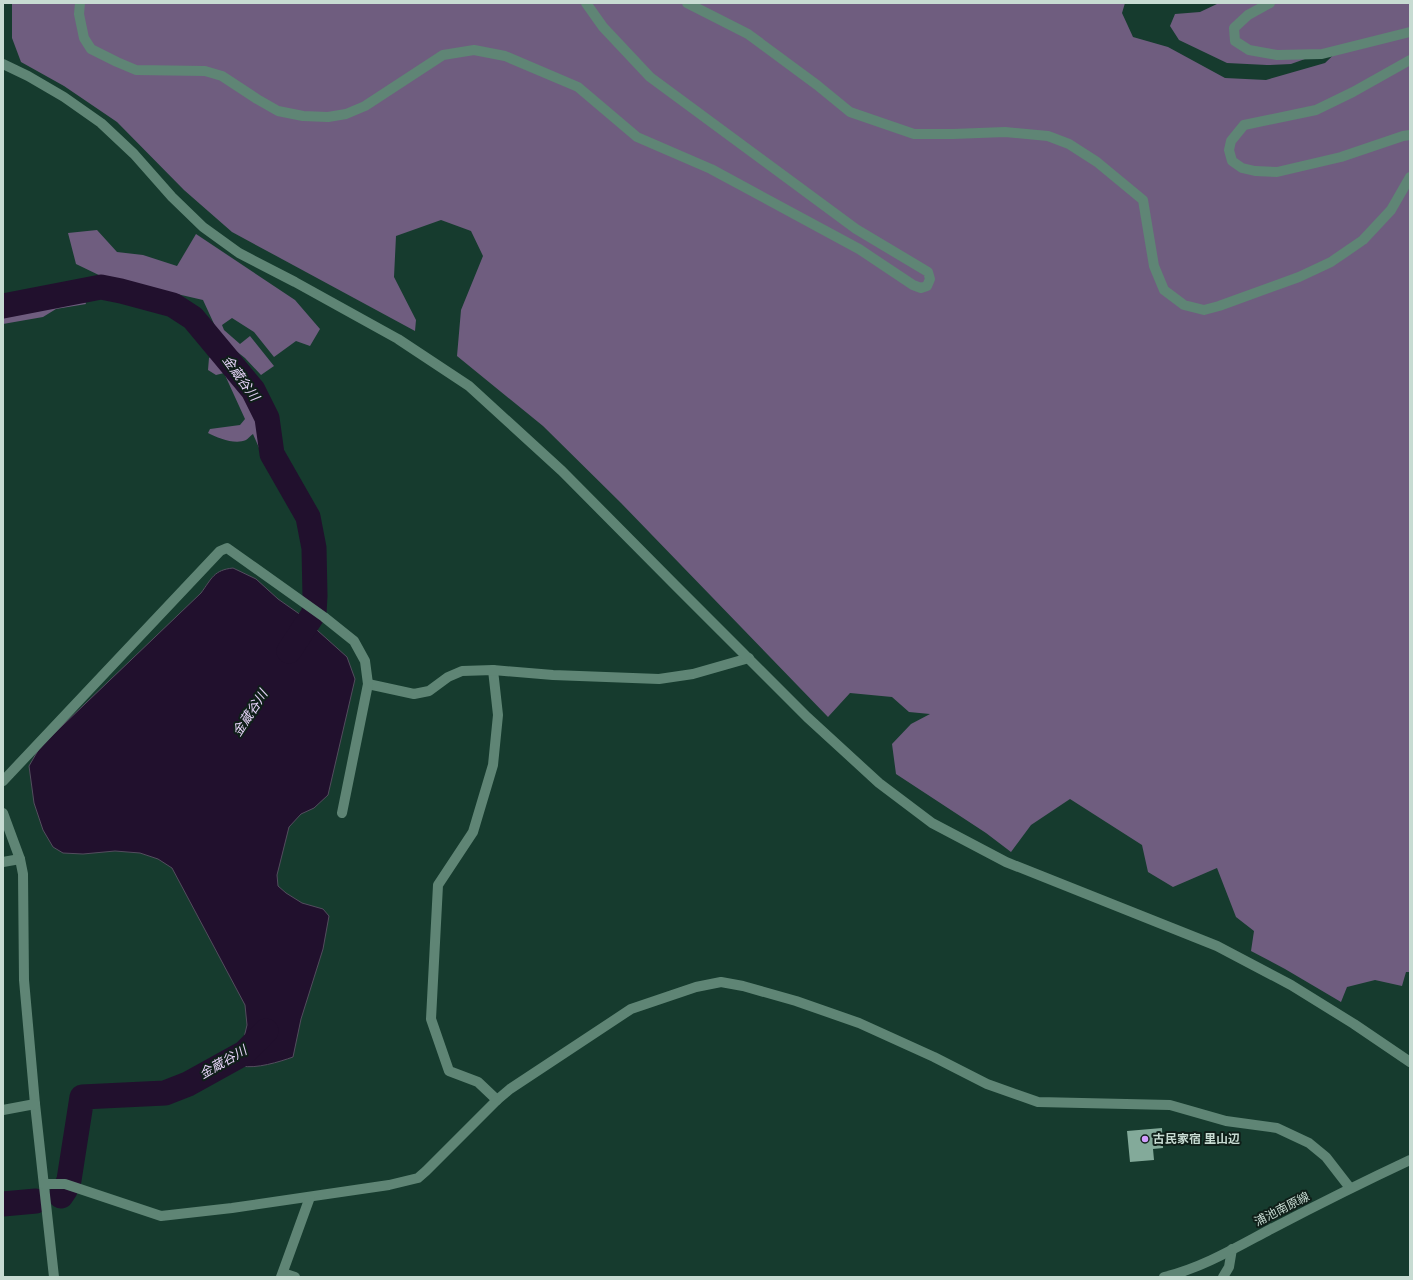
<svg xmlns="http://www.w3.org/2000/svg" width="1413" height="1280" viewBox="0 0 1413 1280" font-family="Raleway,'Noto Sans JP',sans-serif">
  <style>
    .forest { fill: #6f5d7f }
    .water { fill: #21102d; stroke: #534d5e }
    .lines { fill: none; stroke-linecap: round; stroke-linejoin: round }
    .river { stroke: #21102d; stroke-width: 25 }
    .building { fill: #83aa9a }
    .minor { stroke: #5f8575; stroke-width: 10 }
    .tertiary { stroke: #5f8575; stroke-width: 10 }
    .secondary { stroke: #5f8575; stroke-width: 10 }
    .poi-dot { fill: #d19dfe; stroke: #0f1f19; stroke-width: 1.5 }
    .labels { text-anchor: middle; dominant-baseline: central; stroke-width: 4; stroke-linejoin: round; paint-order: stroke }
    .poi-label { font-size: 12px; font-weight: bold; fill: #c7dbd2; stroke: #0f1f19; text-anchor: start }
    .street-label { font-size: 12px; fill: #c7dbd2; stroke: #0f1f19 }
    .water-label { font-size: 13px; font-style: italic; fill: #e7d4f9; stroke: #0f1f19 }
  </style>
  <rect width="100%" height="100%" fill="#163b2e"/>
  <g class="forest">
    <path d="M 12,3 L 1125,3 L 1122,13 L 1133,37 L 1168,47 L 1225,78 L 1266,80 L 1325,63 L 1344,45 L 1291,64 L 1267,65 L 1227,63 L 1179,40 L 1170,26 L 1175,14 L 1200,12 L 1219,3 L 1410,3 L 1410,972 L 1406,972 L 1402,986 L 1375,980 L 1347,987 L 1341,1002 L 1285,969 L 1251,951 L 1254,931 L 1236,917 L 1217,868 L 1173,887 L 1148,872 L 1142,845 L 1070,799 L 1031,825 L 1011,852 L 986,833 L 896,774 L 892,744 L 911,724 L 930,714 L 909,712 L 892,697 L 850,693 L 828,717 L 621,503 L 543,426 L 457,356 L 461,310 L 483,256 L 471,231 L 441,220 L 396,236 L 394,277 L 416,320 L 415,331 L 232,232 L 184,190 L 117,122 L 64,86 L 21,62 L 12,38 Z"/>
    <path d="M 97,230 L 117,252 L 143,255 L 177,266 L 196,234 L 295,300 L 320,329 L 310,346 L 296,341 L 274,357 L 254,332 L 232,318 L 222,325 L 224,330 L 240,344 L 250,336 L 274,366 L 261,375 L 245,358 L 221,339 L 203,300 L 177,294 L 158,296 L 105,278 L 76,264 L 68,233 Z"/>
    <path d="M 83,295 L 86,304 L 56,309 L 43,317 L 3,324 L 3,311 Z"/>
    <path d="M 215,353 L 250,394 L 261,419 L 267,452 L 276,472 L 266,464 L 253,434 C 251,435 248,439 246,440 C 235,445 218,438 208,433 L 210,429 L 240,425 L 245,419 L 224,373 L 216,375 L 208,370 L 209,358 Z"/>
  </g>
  <path class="water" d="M 233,568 L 256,579 L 278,599 L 298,613 L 347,657 L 355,679 L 328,795 L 314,808 L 301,814 L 289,827 L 277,875 L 278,886 L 286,893 L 302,903 L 323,909 L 329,916 L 323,949 L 301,1019 L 293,1057 C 279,1062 256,1069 242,1066 L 242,1046 L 247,1025 L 245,1005 L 172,868 L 158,859 L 140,853 L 115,851 L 83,854 L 63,853 L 53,847 L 43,830 L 34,803 L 29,766 L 40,747 L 201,593 C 212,578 214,570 233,568 Z"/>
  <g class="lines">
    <g class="river">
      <path d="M 3,306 L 101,287 L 121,291 L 173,305 L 193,318 L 253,390 L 267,418 L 272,454 L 308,517 L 314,548 L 315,596 L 314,613 L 289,651"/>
      <path d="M 61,1196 L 65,1190 L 69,1180 L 82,1097 L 165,1093 L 188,1084 L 244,1053 L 266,1031"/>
      <path d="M 3,1204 L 36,1201"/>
    </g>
  </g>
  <path class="building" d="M 1162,1128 L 1163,1148 L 1153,1149 L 1154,1160 L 1130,1162 L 1127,1131 Z"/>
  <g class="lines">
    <g class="minor">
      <path d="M 80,3 L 79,14 L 84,38 L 91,49 L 117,62 L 136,70 L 205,71 L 222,76 L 257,99 L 278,111 L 303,116 L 328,117 L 346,114 L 365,106 L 443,55 L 474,50 L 505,56 L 578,87 L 637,137 L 711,169 L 859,249 L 913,285 L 921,288 L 927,286 L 930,279 L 928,272 L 856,229 L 650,77 L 603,27 L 586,3"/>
      <path d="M 687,3 L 748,34 L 817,85 L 850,112 L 914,134 L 953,134 L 1005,132 L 1048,136 L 1069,144 L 1097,162 L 1143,200 L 1154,266 L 1164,290 L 1184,305 L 1204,310 L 1219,306 L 1299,277 L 1331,262 L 1363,240 L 1391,210 L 1410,177"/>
      <path d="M 1270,3 L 1248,15 L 1234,28 L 1235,41 L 1249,50 L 1277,55 L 1322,54 L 1410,32"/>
      <path d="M 1410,60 L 1353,92 L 1316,110 L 1244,125 L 1231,141 L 1229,150 L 1232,161 L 1242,168 L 1255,171 L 1277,172 L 1341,157 L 1403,136 L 1410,135"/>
      <path d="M 493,670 L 498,715 L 493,765 L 473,832 L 438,885 L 431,1019 L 449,1071 L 478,1082 L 497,1100"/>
      <path d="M 368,684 L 414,694 L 429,691 L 448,677 L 462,671 L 493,670 L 553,675 L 659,679 L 693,674 L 749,658"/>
      <path d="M 3,781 L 220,551 L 227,548 L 324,617 L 354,641 L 365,661 L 368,684 L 342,813"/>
      <path d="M 3,813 L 20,859 L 23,874 L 24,980 L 35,1104 L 54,1277"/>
      <path d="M 3,862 L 20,859"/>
      <path d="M 3,1110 L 35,1104"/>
      <path d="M 44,1184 L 65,1184 L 161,1216 L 232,1208 L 389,1185 L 418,1178 L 426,1171 L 497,1100 L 510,1089 L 631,1009 L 696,987 L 721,982 L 743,986 L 796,1001 L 859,1023 L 934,1057 L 987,1084 L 1038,1102 L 1170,1105 L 1226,1121 L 1277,1128 L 1309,1143 L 1326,1157 L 1350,1188"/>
      <path d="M 283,1273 L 295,1277"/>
      <path d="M 281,1277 L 310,1197"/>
      <path d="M 1223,1277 L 1229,1267 L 1232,1249"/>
    </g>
    <path class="tertiary" d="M 3,64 L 28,76 L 64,97 L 101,123 L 134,154 L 172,197 L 203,227 L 239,253 L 295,282 L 398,339 L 469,386 L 562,471 L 675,585 L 807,717 L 879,783 L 932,823 L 1006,862 L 1217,946 L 1291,985 L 1354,1024 L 1410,1062"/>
    <path class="secondary" d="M 1164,1277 C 1202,1268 1237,1247 1271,1229 C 1317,1205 1363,1182 1410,1160"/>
  </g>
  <circle class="poi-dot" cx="1145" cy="1139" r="4"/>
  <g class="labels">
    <g class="poi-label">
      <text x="1153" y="1139">古民家宿 里山辺</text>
    </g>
    <g class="street-label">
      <text transform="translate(1282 1209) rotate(-27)">浦池南原線</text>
    </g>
    <g class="water-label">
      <text transform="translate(241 378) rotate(54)">金蔵谷川</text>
      <text transform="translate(250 713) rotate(-57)">金蔵谷川</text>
      <text transform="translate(223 1062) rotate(-30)">金蔵谷川</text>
    </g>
  </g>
  <rect width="1413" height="1280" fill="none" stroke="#c7dbd2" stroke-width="8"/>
</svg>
